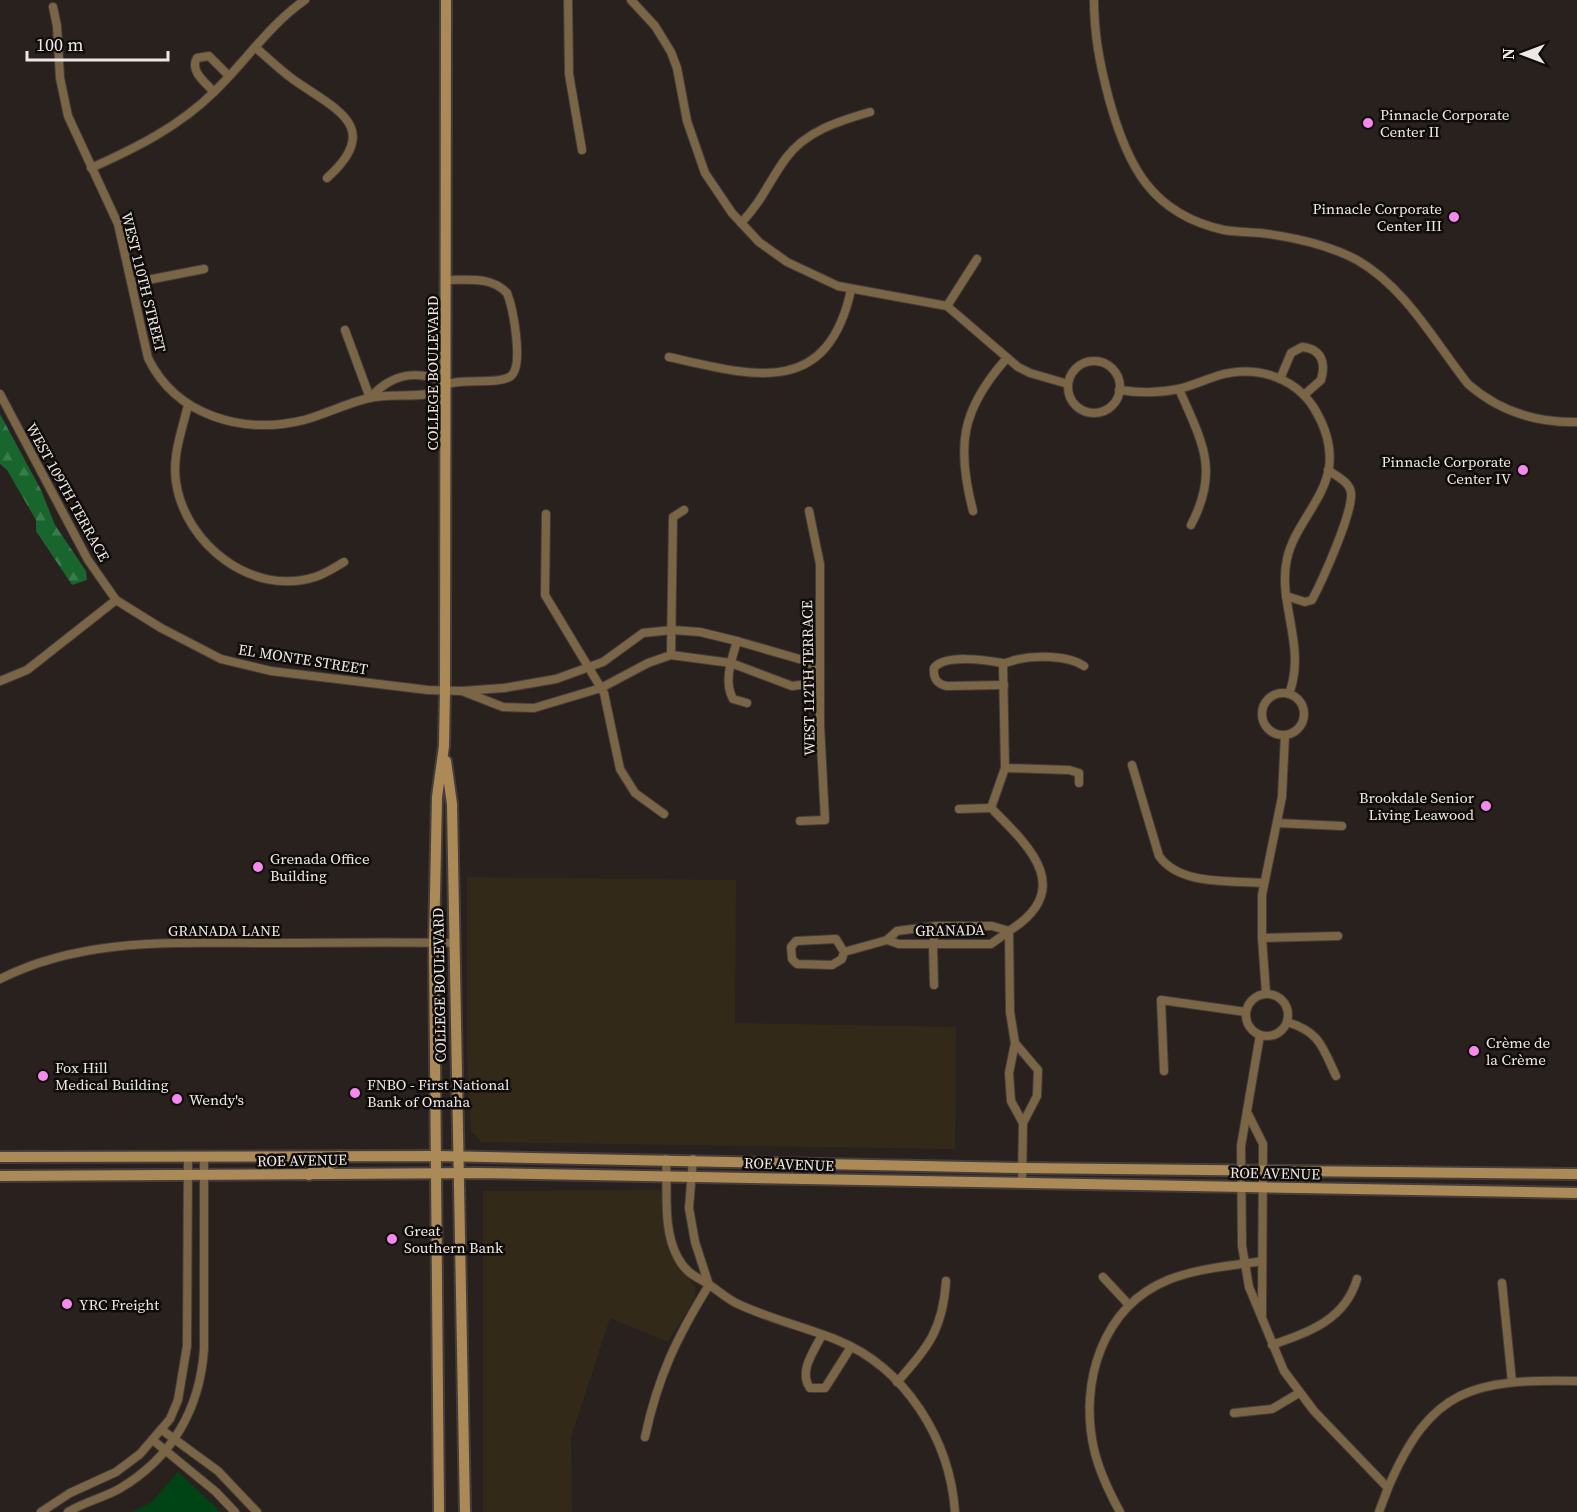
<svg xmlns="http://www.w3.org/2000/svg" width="1577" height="1512" viewBox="0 0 1577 1512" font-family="'Source Serif 4',serif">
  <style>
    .commercial { fill: #322919 }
    .green { fill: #004416 }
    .forest { fill: url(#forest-firs) }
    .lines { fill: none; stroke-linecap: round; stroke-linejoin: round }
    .minor-casing { stroke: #443d3a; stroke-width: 10 }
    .secondary-casing { stroke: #443d3a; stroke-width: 14 }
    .minor { stroke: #7a6547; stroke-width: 8 }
    .secondary { stroke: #ac8a58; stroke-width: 10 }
    .poi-dot { fill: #f589ee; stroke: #0f0c0a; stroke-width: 2 }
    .labels { text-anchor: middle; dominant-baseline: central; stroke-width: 5; stroke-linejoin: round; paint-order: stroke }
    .poi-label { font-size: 15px; fill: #ede8e6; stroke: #0f0c0a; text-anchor: start }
    .street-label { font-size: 15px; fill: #ede8e6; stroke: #0f0c0a }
  </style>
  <defs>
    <pattern id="forest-firs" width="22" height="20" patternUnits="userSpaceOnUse" patternTransform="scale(1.5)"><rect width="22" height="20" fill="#18652d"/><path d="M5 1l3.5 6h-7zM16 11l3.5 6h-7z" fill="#3a7b4b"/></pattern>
  </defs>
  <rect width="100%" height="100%" fill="#29211e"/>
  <g class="commercial">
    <path d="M 467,877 L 736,880 L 735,1023 L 956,1027 L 955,1149 L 482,1142 L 471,1131 L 467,1054 Z"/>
    <path d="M 660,1190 L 667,1238 L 677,1263 L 695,1287 L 695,1298 L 668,1342 L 610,1318 L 571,1437 L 572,1512 L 483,1512 L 483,1191 Z"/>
  </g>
  <path class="green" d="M 178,1472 L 221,1512 L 132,1512 L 152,1502 Z"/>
  <path class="forest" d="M 0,414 L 41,490 L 55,525 L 86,571 L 87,580 L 72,585 L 36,531 L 36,520 L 7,470 L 0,464 Z"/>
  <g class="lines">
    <g class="minor-casing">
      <g id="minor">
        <path d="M 568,0 L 569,74 L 582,150"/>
        <path d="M 631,0 L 655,26 L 671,52 L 677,68 L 687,121 L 705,173 L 732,213 L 759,242 L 787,262 L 838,286 L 947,306 L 1018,367 L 1030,373 L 1068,384"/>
        <path d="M 1094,0 C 1094,35 1100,65 1109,99 C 1127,165 1151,214 1224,230 C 1236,232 1249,232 1261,233 C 1292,237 1329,245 1357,260 C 1406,288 1434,341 1468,384 C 1499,411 1537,423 1577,422"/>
        <path d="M 53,7 L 57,26 L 60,78 L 68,116 L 118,224 L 148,358 C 176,416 243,435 304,420 C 326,414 347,403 369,398 C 388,394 409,397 428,394 C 435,393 441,386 448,384 C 465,378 499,385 511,376 C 524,365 513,308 507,293 C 491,276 468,280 447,280"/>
        <path d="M 255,47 C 268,58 280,70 294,80 C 335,109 384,127 327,178"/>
        <path d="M 214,92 C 206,83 189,71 197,58 L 209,56 L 229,76"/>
        <path d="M 91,168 C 136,148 180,126 215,91 C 246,61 269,25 305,0"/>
        <path d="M 741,223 C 763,200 769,181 786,158 C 806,131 839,121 870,112"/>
        <path d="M 132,283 L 204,269"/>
        <path d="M 947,306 L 977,259"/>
        <path d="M 345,330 L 370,398"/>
        <path d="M 669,357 C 752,376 827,399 851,290"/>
        <circle cx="1094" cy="387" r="26"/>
        <path d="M 1280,379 L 1291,353 L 1302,347 C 1322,349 1326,363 1321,380 L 1304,395"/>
        <path d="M 1179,389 C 1202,442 1220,470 1191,525"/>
        <path d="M 1119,390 C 1139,393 1159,393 1178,389 C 1192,386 1204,380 1217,376 C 1253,365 1293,375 1314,408 C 1325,426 1332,446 1329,468 C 1323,502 1294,526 1287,559 C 1277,603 1307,646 1289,694"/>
        <path d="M 0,394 L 88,560 L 116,600 L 161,628 L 221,659 L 271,671 L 428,690 L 462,691 L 504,688 L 556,679 L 603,662 L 643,633 L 672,630 L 700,632 L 737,641 L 806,661 L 820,672 L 808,684 L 792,686 L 731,663 L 671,655 L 648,663 L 601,688 L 534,708 L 503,707 L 462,691"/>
        <path d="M 370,398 C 392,373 419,369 447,384"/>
        <path d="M 188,405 C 182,431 172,455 176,482 C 185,544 252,597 315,577 C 325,574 334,568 344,562"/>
        <path d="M 973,511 C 956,446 961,410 1006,359"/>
        <path d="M 546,514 L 545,595 L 604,693 L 620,769 L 635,793 L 664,814"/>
        <path d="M 1286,596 L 1305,602 L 1312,600 C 1322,581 1353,513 1351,493 C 1350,482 1336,476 1328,470"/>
        <path d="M 737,641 C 732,659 723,681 733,699 L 747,703"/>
        <path d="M 671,655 L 673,517 L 684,510"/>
        <path d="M 1003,664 L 1005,768 L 991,808 C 1029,846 1076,889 1009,931 L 1010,1012 L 1015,1043 L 1009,1073 L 1011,1101 L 1023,1123 L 1022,1184"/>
        <path d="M 0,681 L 27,670 L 116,600"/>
        <path d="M 1004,685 L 947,686 C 937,684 933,679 934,668 C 945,654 986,660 1002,663 C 1006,664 1011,661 1015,660 C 1035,655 1068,655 1084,666"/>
        <circle cx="1283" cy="714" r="21"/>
        <path d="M 1132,765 L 1159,856 C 1180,886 1231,880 1263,883"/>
        <path d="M 1005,768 L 1069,770 L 1079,773 L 1079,783"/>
        <path d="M 959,809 L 991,808"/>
        <path d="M 800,821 L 825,820 L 820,725 L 820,564 L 809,511"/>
        <path d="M 1277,823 L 1342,826"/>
        <path d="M 1262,938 L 1338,936"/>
        <path d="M 836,939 L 844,952 L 842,959 L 832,965 L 797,964 L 792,959 L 791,947 L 796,941 Z"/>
        <path d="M 887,940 L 899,944 L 991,944 L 1009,931"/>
        <path d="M 844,952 L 887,940 L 897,931 L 936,926 L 992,926 L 1009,931"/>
        <path d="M 0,979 C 83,937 175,943 265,943 C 328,943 390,942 453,943"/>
        <path d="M 934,985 L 933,945 L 936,926"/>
        <path d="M 1266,993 L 1262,938 L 1262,895 L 1282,797 L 1285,735"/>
        <circle cx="1267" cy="1015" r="21"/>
        <path d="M 1287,1022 C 1320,1032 1322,1046 1336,1076"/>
        <path d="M 1260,1035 L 1241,1146 L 1242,1246 L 1249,1287 L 1284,1371 L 1314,1411 L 1388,1488 L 1379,1512"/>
        <path d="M 1015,1043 L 1038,1070 L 1037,1096 L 1023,1123"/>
        <path d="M 1164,1071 L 1161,1000 L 1246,1012"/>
        <path d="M 1247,1112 L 1263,1144 L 1262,1315"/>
        <path d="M 666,1159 C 668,1191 662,1229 678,1258 C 686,1273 695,1276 708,1284 C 719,1291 727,1299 738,1304 C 770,1319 805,1327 837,1340 C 906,1368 950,1440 955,1512"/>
        <path d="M 693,1159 L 689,1208 L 695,1242 L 709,1285"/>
        <path d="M 1103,1277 L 1129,1305"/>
        <path d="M 1502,1283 L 1512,1382"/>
        <path d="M 822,1335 C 814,1351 798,1372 810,1388 L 825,1388 L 851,1347"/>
        <path d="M 1272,1345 C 1309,1332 1345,1320 1357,1279"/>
        <path d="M 897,1382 C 928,1348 943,1329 946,1281"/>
        <path d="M 1234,1413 L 1272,1409 L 1299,1393"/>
        <path d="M 162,1430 L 218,1471 L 257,1512"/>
        <path d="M 645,1437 C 658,1376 677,1337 709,1285"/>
        <path d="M 154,1441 L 216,1492 L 235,1512"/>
        <path d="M 1388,1488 C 1431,1387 1474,1379 1577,1381"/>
        <path d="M 41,1512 L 70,1493 L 116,1472 L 140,1454 L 170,1419 L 178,1400 L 187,1346 L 188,1158"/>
        <path d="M 68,1512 C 84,1502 103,1498 119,1489 C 172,1458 200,1409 204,1349 L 204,1157"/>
        <path d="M 1120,1512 C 1109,1492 1099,1471 1094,1449 C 1079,1383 1102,1307 1168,1280 C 1198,1268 1231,1266 1262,1261"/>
      </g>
    </g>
    <g class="secondary-casing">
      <g id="secondary">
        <path d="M 446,761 L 452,804 L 465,1512"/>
        <path d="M 0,1157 L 437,1156 L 1023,1168 L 1577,1174"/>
        <path d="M 309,1175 L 318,1165 C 328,1165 334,1166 339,1156"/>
        <path d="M 0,1176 L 477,1173 L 1577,1193"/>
        <path d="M 439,1512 L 434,943 L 437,797 L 444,746 L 445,691 L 446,0"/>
      </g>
    </g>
    <use href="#minor" class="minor"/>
    <use href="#secondary" class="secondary"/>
  </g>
  <g class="poi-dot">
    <circle cx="1368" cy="123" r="6"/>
    <circle cx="1454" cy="217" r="6"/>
    <circle cx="1523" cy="470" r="6"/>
    <circle cx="1486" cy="806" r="6"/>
    <circle cx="258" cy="867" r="6"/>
    <circle cx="1474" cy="1051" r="6"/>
    <circle cx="43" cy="1076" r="6"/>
    <circle cx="355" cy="1093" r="6"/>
    <circle cx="177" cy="1099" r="6"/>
    <circle cx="392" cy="1239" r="6"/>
    <circle cx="67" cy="1304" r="6"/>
  </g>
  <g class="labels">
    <g class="poi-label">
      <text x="1380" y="114">Pinnacle Corporate<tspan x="1380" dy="17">Center II</tspan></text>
      <text x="1442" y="208" text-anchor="end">Pinnacle Corporate<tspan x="1442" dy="17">Center III</tspan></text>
      <text x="1511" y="461" text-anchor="end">Pinnacle Corporate<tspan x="1511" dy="17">Center IV</tspan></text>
      <text x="1474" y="797" text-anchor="end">Brookdale Senior<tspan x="1474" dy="17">Living Leawood</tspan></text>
      <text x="270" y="858">Grenada Office<tspan x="270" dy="17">Building</tspan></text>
      <text x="1486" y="1042">Crème de<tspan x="1486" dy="17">la Crème</tspan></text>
      <text x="55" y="1067">Fox Hill<tspan x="55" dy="17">Medical Building</tspan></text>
      <text x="367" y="1084">FNBO - First National<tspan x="367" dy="17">Bank of Omaha</tspan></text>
      <text x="189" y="1099">Wendy's</text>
      <text x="404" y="1230">Great<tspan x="404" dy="17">Southern Bank</tspan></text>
      <text x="79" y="1304">YRC Freight</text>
    </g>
    <g class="street-label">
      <text transform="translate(144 282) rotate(76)">WEST 110TH STREET</text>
      <text transform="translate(432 373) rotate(-90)">COLLEGE BOULEVARD</text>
      <text transform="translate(68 492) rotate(61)">WEST 109TH TERRACE</text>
      <text transform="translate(303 659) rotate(9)">EL MONTE STREET</text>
      <text transform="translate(808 678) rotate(-91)">WEST 112TH TERRACE</text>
      <text x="224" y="930">GRANADA LANE</text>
      <text transform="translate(950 930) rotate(-1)">GRANADA</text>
      <text transform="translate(439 985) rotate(-91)">COLLEGE BOULEVARD</text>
      <text transform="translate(302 1160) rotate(-1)">ROE AVENUE</text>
      <text transform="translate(789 1164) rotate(2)">ROE AVENUE</text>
      <text transform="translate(1275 1173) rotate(1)">ROE AVENUE</text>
    </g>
  </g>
  <g transform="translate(1523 54) rotate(270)" stroke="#0f0c0a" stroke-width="4.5" paint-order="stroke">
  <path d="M0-4.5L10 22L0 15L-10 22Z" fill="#ede8e6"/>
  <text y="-9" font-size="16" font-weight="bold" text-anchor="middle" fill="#ede8e6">N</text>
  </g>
  <path d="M27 51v9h141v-9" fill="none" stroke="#ede8e6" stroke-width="3"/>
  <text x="36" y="51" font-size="18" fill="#ede8e6" stroke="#0f0c0a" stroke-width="4.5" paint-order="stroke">100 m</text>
</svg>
